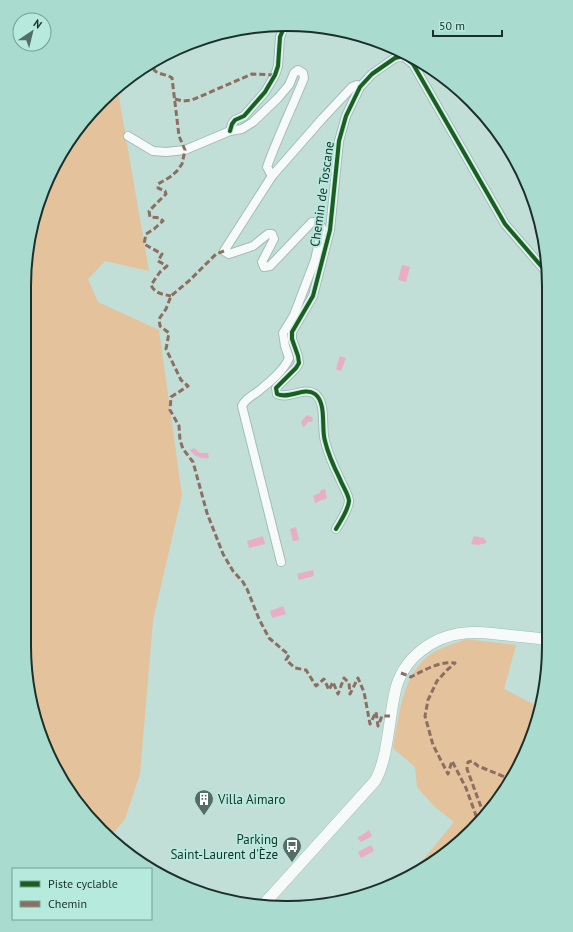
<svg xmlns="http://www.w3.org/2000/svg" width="573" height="932" viewBox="0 0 573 932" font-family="'PT Sans',sans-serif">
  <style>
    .green { fill: #e3c29c }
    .water { fill: #e9aec5 }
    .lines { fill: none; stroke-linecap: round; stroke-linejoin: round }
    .minor-casing { stroke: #a5bcb7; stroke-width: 10 }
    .secondary-casing { stroke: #a5bcb7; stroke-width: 12 }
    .minor { stroke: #f6faf9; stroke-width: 8 }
    .secondary { stroke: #f6faf9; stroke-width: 11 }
    .quiet { stroke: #8d6e63; stroke-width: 3; stroke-dasharray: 6 3; stroke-linecap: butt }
    .cycleway-casing { stroke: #b5eadd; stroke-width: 6 }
    .cycleway { stroke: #1b5e20; stroke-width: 4 }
    .labels { text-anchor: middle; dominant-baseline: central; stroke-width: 4; stroke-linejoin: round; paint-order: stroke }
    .street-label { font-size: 13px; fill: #1b302b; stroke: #b5eadd }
    .poi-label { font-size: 13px; fill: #1b302b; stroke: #b5eadd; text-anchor: start }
    .rim { fill: none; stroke: #1b302b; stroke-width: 2 }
  </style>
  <rect width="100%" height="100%" fill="#c1ded7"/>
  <g class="green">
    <path d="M 117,86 L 149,271 L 105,261 L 88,279 L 98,302 L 159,330 L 182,495 L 153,620 L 140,774 L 125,819 L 110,837 L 78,805 L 38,730 L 24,645 L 26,252 L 44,186 L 78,127 Z"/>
    <path d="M 466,639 L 516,645 L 504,689 L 537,706 L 543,694 L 529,746 L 495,805 L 433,864 L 409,875 L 414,871 L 454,822 L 435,807 L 417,787 L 415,767 L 393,748 C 399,716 402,674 431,654 C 441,647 455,644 466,639 Z"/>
  </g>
  <g class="water">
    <path d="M 402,265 L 410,267 L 406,282 L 398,280 Z"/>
    <path d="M 340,356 L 346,358 L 341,371 L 336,369 Z"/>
    <path d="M 307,415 L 312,417 L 313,420 L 311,422 L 308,422 L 305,426 L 303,427 L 301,422 Z"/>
    <path d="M 194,448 L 200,453 L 208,453 L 209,458 C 201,459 195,457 190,450 Z"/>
    <path d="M 325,489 L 327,498 L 315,503 L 313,496 L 320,493 L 321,490 Z"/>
    <path d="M 296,527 L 299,540 L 293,541 L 290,529 Z"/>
    <path d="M 263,536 L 265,544 L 249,548 L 247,541 Z"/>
    <path d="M 474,536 L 484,538 L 486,541 L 486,543 L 478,545 L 471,544 Z"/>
    <path d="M 313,570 L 314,576 L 299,580 L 297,574 Z"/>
    <path d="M 283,606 L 286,614 L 272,618 L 270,611 Z"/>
    <path d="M 369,830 L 372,836 L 361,842 L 358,839 L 359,836 L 361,836 Z"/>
    <path d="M 371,845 L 374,851 L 361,858 L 358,852 Z"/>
  </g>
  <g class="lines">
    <g class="minor-casing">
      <g id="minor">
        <path d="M 230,131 L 232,124 L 235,120 L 244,116 L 265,92 L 275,75 L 278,66 L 280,37 L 285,25"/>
        <path d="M 128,136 L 153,151 L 166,152 L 185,150 L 230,131 L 242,129 L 253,122 L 278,98 L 289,85 L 294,73 L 298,70 L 303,73 L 304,78 C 292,108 278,136 267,167 L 272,176"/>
        <path d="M 336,529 C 341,520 348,511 349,501 C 349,495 342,485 340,479 C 334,467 328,454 325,441 C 321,429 327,403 315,394 C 304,386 289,400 277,394 L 276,388 L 296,368 L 299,363 L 298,356 L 292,339 L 292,332 L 313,296 L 330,230 L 339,141 L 346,116 L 360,87 L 372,74 L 395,58 L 403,56 L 413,64 L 505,224 L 548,274"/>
        <path d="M 281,562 L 242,406 C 247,396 254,396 261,389 C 272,380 284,370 289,358 L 285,346 L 283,333 L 294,315 L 315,260 L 322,228 L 318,222 L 312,222 L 270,266 L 264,267 L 262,262 L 274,239 L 272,234 L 268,234 L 253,246 L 229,254 L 224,251 L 272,176 L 322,119 L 352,87 L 357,85 L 360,87"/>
      </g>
    </g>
    <g class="secondary-casing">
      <path id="secondary" d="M 264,904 L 375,781 C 388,759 389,718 395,692 C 402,659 432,636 465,633 C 479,631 493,634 507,635 C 521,637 534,637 547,640"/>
    </g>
    <use href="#minor" class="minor"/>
    <use href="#secondary" class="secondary"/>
    <g class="quiet">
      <path d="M 164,55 L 164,60 L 155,66 L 154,70 C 159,75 167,74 172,78 L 179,136 L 185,150 L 182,164 L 177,171 L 170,177 L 158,184 L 158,188 L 165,191 L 166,194 L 149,211 L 150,217 L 160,218 L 163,221 L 154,229 L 146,234 L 144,244 L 162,254 L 158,261 L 167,266 L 160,272 L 151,285 C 155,294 163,294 171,296"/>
      <path d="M 175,99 L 183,101 L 192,100 L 252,74 L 275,75"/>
      <path d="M 224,251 L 216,254 L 190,280 L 171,296 L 166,309 L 159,319 L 160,326 L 169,333 L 166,349 L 181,380 L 188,386 L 171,397 L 170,410 L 179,426 L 180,440 L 183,449 L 193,462 L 207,513 L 223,554 L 233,571 L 243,582 L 247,589 L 259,619 L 269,638 L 289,655 L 286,660 L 295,668 L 306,670 L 316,686 L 324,679 L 329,690 L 333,682 L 338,694 L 344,678 L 349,683 L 350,694 L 358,678 L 364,692 L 370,724 L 376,712 L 378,726 L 382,716 L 390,716"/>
      <path d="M 401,673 L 411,677 C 424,670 440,661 455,663 L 447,670 L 437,681 L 428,700 L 425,716 L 433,745 L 448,774 L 452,761 L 466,788 L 478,821"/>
      <path d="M 484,815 L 467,769 L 468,762 L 472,761 L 478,766 L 510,779"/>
    </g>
    <g class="cycleway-casing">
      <g id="cycleway">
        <path d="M 230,131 L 232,124 L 235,120 L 244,116 L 265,92 L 275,75 L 278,66 L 280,37 L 285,25"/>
        <path d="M 336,529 C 341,520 348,511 349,501 C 349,495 342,485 340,479 C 334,467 328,454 325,441 C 321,429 327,403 315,394 C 304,386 289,400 277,394 L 276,388 L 296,368 L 299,363 L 298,356 L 292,339 L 292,332 L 313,296 L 330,230 L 339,141 L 346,116 L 360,87 L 372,74 L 395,58 L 403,56 L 413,64 L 505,224 L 548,274"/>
      </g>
    </g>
    <use href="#cycleway" class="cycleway"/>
  </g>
  <defs>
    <g id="building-pin" transform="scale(1)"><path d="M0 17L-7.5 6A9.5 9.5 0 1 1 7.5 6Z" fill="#556d67" stroke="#b5eadd"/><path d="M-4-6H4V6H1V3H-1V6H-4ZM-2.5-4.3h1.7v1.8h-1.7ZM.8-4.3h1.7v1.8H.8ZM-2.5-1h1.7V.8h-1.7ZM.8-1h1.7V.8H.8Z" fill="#fff"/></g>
    <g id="bus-pin" transform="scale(1)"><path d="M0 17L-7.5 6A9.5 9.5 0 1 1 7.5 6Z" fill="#556d67" stroke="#b5eadd"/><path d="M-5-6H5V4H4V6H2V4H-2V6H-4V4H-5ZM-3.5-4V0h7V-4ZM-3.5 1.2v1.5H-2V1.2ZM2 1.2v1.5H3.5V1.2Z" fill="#fff"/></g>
  </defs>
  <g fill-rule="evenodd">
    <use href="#building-pin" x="204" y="799"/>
    <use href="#bus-pin" x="292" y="846"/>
  </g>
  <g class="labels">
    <g class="street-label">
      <text transform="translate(322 194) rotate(-82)">Chemin de Toscane</text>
    </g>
    <g class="poi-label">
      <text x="218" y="799">Villa Aimaro</text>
      <text x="278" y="839" text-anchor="end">Parking<tspan x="278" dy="15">Saint-Laurent d'Èze</tspan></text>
    </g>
  </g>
  <path d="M0 0H573V932H0ZM286 31H287A255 255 0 0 1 542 286V646A255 255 0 0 1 287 901H286A255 255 0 0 1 31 646V286A255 255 0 0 1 286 31Z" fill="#a9dbcf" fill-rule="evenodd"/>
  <path class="rim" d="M286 31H287A255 255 0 0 1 542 286V646A255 255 0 0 1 287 901H286A255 255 0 0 1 31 646V286A255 255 0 0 1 286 31Z"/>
  <rect x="12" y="868" width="140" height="52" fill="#b5eadd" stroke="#77a096"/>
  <rect x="20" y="881" width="20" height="6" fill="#1b5e20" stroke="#77a096"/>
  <text x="48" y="888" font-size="12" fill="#1b302b">Piste cyclable</text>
  <rect x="20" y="901" width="20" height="6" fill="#8d6e63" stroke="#77a096"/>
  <text x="48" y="908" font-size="12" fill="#1b302b">Chemin</text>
  <g transform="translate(32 32) rotate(35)"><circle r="19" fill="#b5eadd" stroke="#77a096"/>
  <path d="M0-3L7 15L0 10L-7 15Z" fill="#556d67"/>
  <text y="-6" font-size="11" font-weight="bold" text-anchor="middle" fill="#1b302b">N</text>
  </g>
  <path d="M433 30v6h69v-6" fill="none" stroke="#1b302b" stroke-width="2"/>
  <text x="439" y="30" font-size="12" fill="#1b302b" stroke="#b5eadd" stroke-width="3" paint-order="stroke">50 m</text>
</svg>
